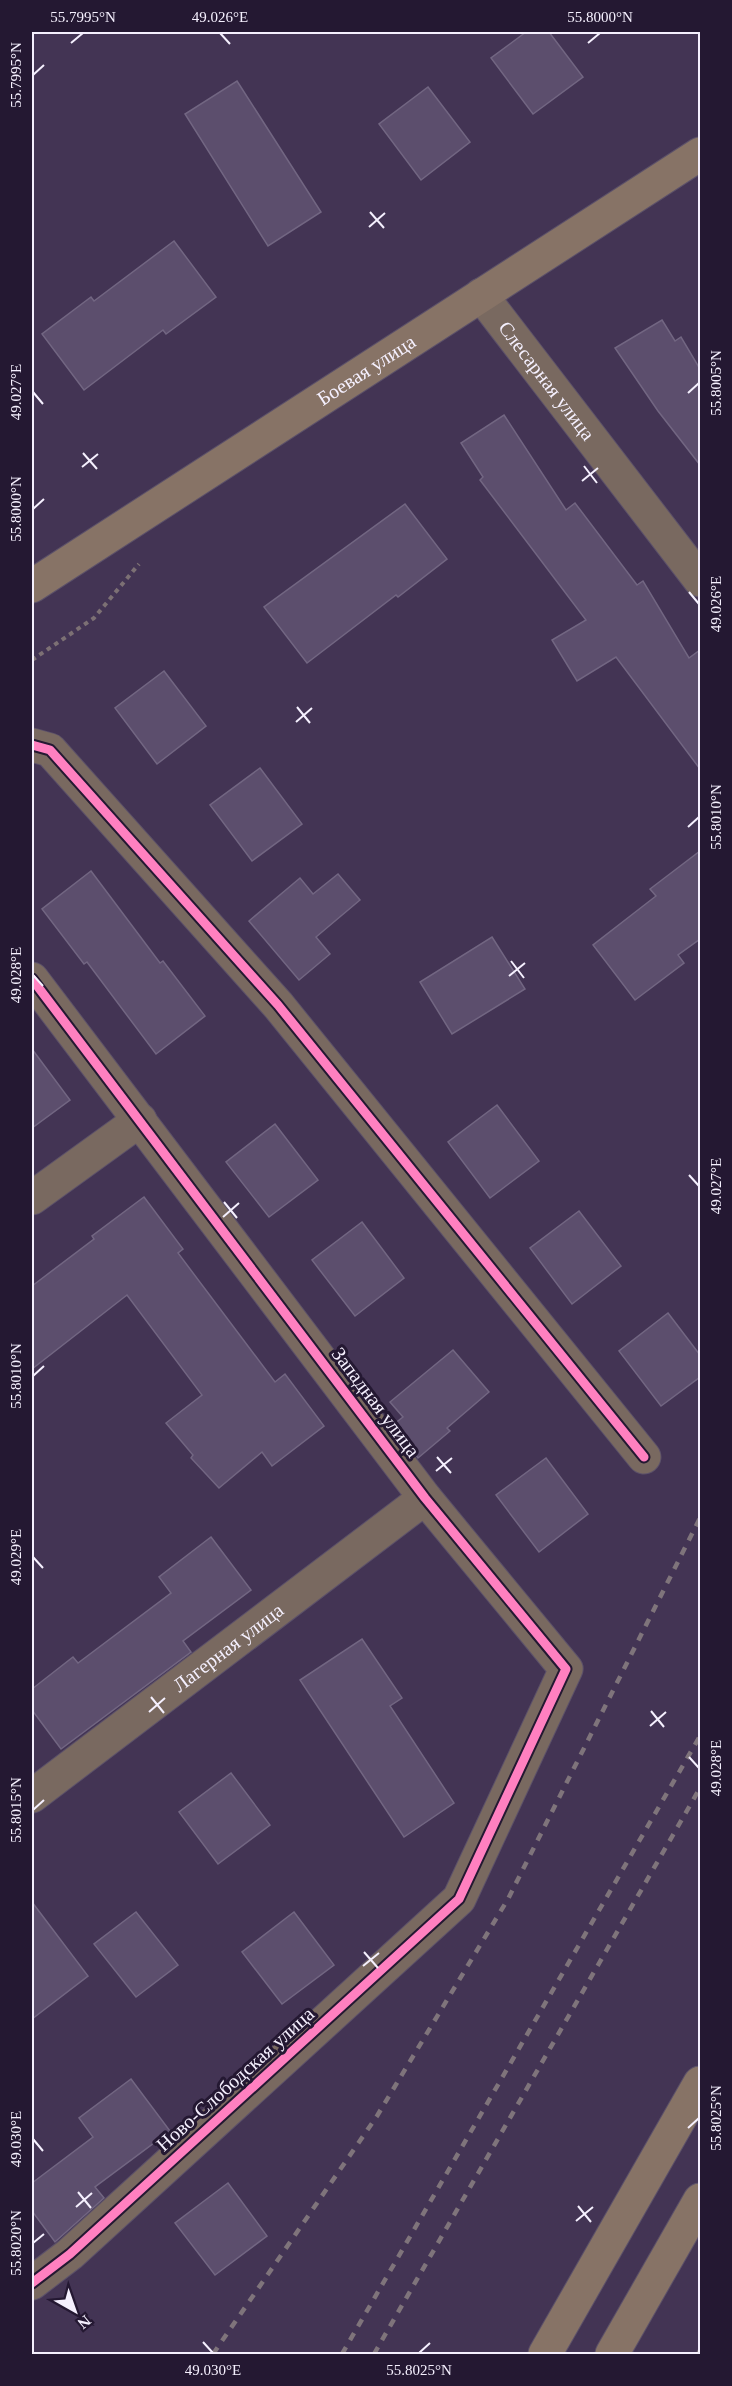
<svg xmlns="http://www.w3.org/2000/svg" width="732" height="2386" viewBox="0 0 732 2386" font-family="'Times New Roman',serif">
  <style>
    .building { fill: #5c4e6d; stroke: #726682; stroke-width: 1.5 }
    .lines { fill: none; stroke-linecap: round; stroke-linejoin: round }
    .minor-casing { stroke: #5c5169; stroke-width: 35 }
    .secondary-casing { stroke: #5c5169; stroke-width: 35 }
    .path { stroke: #7c7074; stroke-width: 4; stroke-dasharray: 4.5 4.5; stroke-linecap: butt }
    .minor { stroke: #796960; stroke-width: 33 }
    .secondary { stroke: #877366; stroke-width: 33 }
    .rail { stroke: #7f747b; stroke-width: 4.5; stroke-dasharray: 8 8; stroke-linecap: butt }
    .cycleway-casing { stroke: #241832; stroke-width: 13 }
    .cycleway { stroke: #ff80c0; stroke-width: 9 }
    .ticks { fill: none; stroke: #f5f0fe; stroke-width: 2 }
    .labels { text-anchor: middle; dominant-baseline: central; stroke-width: 6; stroke-linejoin: round; paint-order: stroke }
    .street-label { font-size: 20px; fill: #f5f0fe; stroke: #241832 }
    .neatline { fill: none; stroke: #f5f0fe; stroke-width: 2 }
    .ticks-label { font-size: 15px; text-anchor: middle; fill: #f5f0fe }
  </style>
  <rect width="100%" height="100%" fill="#433454"/>
  <g class="building">
    <path d="M 526,32 L 549,32 L 583,77 L 533,114 L 491,58 Z"/>
    <path d="M 237,81 L 321,212 L 268,246 L 185,114 Z"/>
    <path d="M 428,87 L 470,142 L 421,180 L 379,124 Z"/>
    <path d="M 174,241 L 216,297 L 166,334 L 163,330 L 84,390 L 42,334 L 91,297 L 94,301 Z"/>
    <path d="M 662,320 L 675,341 L 681,337 L 700,369 L 700,465 L 658,411 L 615,348 Z"/>
    <path d="M 504,415 L 566,510 L 575,503 L 637,585 L 643,581 L 689,658 L 700,650 L 700,769 L 616,657 L 577,681 L 552,640 L 586,620 L 480,480 L 483,477 L 461,443 Z"/>
    <path d="M 405,504 L 447,559 L 398,597 L 396,595 L 307,663 L 264,607 Z"/>
    <path d="M 164,671 L 206,726 L 157,764 L 115,708 Z"/>
    <path d="M 260,768 L 302,824 L 252,861 L 210,805 Z"/>
    <path d="M 700,851 L 700,939 L 678,955 L 684,963 L 635,1000 L 593,945 L 656,896 L 650,889 Z"/>
    <path d="M 91,871 L 160,963 L 163,961 L 205,1016 L 156,1054 L 87,962 L 84,964 L 42,909 Z"/>
    <path d="M 338,874 L 360,900 L 316,937 L 330,954 L 299,980 L 249,921 L 300,878 L 313,894 Z"/>
    <path d="M 492,937 L 525,989 L 452,1034 L 420,982 Z"/>
    <path d="M 32,1049 L 70,1100 L 32,1128 Z"/>
    <path d="M 497,1105 L 539,1161 L 490,1198 L 448,1142 Z"/>
    <path d="M 275,1124 L 318,1180 L 269,1217 L 226,1162 Z"/>
    <path d="M 144,1197 L 183,1249 L 178,1253 L 275,1382 L 285,1374 L 324,1426 L 272,1466 L 262,1452 L 219,1488 L 191,1458 L 193,1455 L 166,1423 L 202,1395 L 127,1295 L 32,1369 L 32,1286 L 94,1239 L 92,1236 Z"/>
    <path d="M 579,1211 L 621,1266 L 572,1304 L 530,1248 Z"/>
    <path d="M 362,1222 L 404,1278 L 355,1316 L 312,1260 Z"/>
    <path d="M 668,1313 L 700,1355 L 700,1377 L 661,1406 L 619,1351 Z"/>
    <path d="M 453,1350 L 489,1392 L 447,1428 L 450,1431 L 418,1458 L 393,1425 L 403,1417 L 390,1402 Z"/>
    <path d="M 546,1458 L 588,1514 L 539,1552 L 496,1495 Z"/>
    <path d="M 211,1537 L 251,1590 L 183,1641 L 191,1652 L 61,1749 L 32,1710 L 32,1689 L 73,1657 L 78,1663 L 171,1593 L 159,1577 Z"/>
    <path d="M 362,1639 L 402,1698 L 390,1706 L 454,1803 L 404,1837 L 300,1680 Z"/>
    <path d="M 231,1773 L 270,1825 L 218,1864 L 179,1812 Z"/>
    <path d="M 32,1902 L 88,1976 L 32,2019 Z"/>
    <path d="M 136,1912 L 178,1965 L 136,1997 L 94,1944 Z"/>
    <path d="M 294,1912 L 334,1965 L 282,2004 L 242,1952 Z"/>
    <path d="M 131,2079 L 170,2131 L 95,2187 L 104,2198 L 55,2242 L 32,2211 L 32,2183 L 93,2137 L 79,2118 Z"/>
    <path d="M 228,2183 L 267,2236 L 215,2275 L 175,2223 Z"/>
  </g>
  <g class="lines">
    <g class="minor-casing">
      <g id="minor">
        <path id="s1" d="M 481,295 L 700,580"/>
        <path d="M 32,745 L 50,750 L 278,1005 L 644,1457"/>
        <path d="M 32,979 L 425,1498 L 566,1669 L 459,1899 L 70,2254 L 32,2283"/>
        <path d="M 32,1198 L 140,1120"/>
        <path id="s2" d="M 32,1796 L 425,1498"/>
      </g>
    </g>
    <g class="secondary-casing">
      <g id="secondary">
        <path id="s3" d="M 32,586 L 700,154"/>
        <path d="M 545,2354 L 700,2083"/>
        <path d="M 612,2354 L 700,2200"/>
      </g>
    </g>
    <g class="path">
      <path d="M 32,660 L 94,618 L 139,564"/>
      <path d="M 698,2354 L 700,2350"/>
    </g>
    <use href="#minor" class="minor"/>
    <use href="#secondary" class="secondary"/>
    <g class="rail">
      <path d="M 213,2354 L 377,2116 L 508,1899 L 700,1518"/>
      <path d="M 342,2354 L 700,1736"/>
      <path d="M 374,2354 L 700,1788"/>
    </g>
    <g class="cycleway-casing">
      <g id="cycleway">
        <path d="M 32,745 L 50,750 L 278,1005 L 644,1457"/>
        <path d="M 32,979 L 425,1498 L 566,1669 L 459,1899 L 70,2254 L 32,2283"/>
      </g>
    </g>
    <use href="#cycleway" class="cycleway"/>
  </g>
  <path class="ticks" d="M 220,33 L 230,44M 71,43 L 83,33M 588,43 L 600,33M 33,75 L 44,65M 370,212 L 384,228M 369,227 L 385,213M 33,392 L 43,404M 688,393 L 699,383M 83,453 L 97,469M 584,466 L 597,483M 82,467 L 98,454M 582,481 L 598,468M 33,509 L 44,499M 689,592 L 699,604M 297,707 L 310,723M 296,722 L 312,708M 688,827 L 699,817M 511,961 L 524,978M 33,975 L 43,986M 509,976 L 525,963M 689,1175 L 699,1186M 224,1202 L 237,1218M 223,1217 L 239,1203M 33,1376 L 44,1366M 437,1457 L 451,1473M 436,1471 L 452,1458M 33,1557 L 43,1568M 151,1697 L 164,1713M 651,1711 L 664,1727M 149,1712 L 165,1698M 650,1726 L 666,1712M 689,1757 L 699,1768M 33,1810 L 44,1800M 364,1952 L 378,1968M 363,1966 L 379,1953M 688,2128 L 699,2118M 33,2139 L 43,2151M 78,2192 L 91,2208M 578,2206 L 591,2222M 76,2207 L 92,2193M 576,2221 L 593,2207M 33,2243 L 44,2234M 203,2342 L 213,2353M 419,2353 L 430,2343"/>
  <g class="labels">
    <g class="street-label">
      <text stroke="none"><textPath href="#s3" startOffset="398">Боевая улица</textPath></text>
      <text stroke="none"><textPath href="#s1" startOffset="108">Слесарная улица</textPath></text>
      <text transform="translate(376 1402) rotate(53)">Западная улица</text>
      <text stroke="none"><textPath href="#s2" startOffset="246">Лагерная улица</textPath></text>
      <text transform="translate(235 2079) rotate(-42)">Ново-Слободская улица</text>
    </g>
  </g>
  <rect width="732" height="2386" fill="none" stroke="#241832" stroke-width="66"/>
  <g transform="translate(75 2311) rotate(140)" stroke="#241832" stroke-width="4.5" paint-order="stroke">
  <path d="M0-4.5L10 22L0 15L-10 22Z" fill="#f5f0fe"/>
  <text y="-9" font-size="16" font-weight="bold" text-anchor="middle" fill="#f5f0fe">N</text>
  </g>
  <rect x="33" y="33" width="666" height="2320" class="neatline"/>
  <g class="ticks-label">
    <text x="83" y="22">55.7995°N</text>
    <text x="220" y="22">49.026°E</text>
    <text x="600" y="22">55.8000°N</text>
    <text transform="translate(16 75) rotate(-90)" y="5">55.7995°N</text>
    <text transform="translate(716 383) rotate(-90)" y="5">55.8005°N</text>
    <text transform="translate(16 392) rotate(-90)" y="5">49.027°E</text>
    <text transform="translate(16 509) rotate(-90)" y="5">55.8000°N</text>
    <text transform="translate(716 604) rotate(-90)" y="5">49.026°E</text>
    <text transform="translate(716 817) rotate(-90)" y="5">55.8010°N</text>
    <text transform="translate(16 975) rotate(-90)" y="5">49.028°E</text>
    <text transform="translate(716 1186) rotate(-90)" y="5">49.027°E</text>
    <text transform="translate(16 1376) rotate(-90)" y="5">55.8010°N</text>
    <text transform="translate(16 1557) rotate(-90)" y="5">49.029°E</text>
    <text transform="translate(716 1768) rotate(-90)" y="5">49.028°E</text>
    <text transform="translate(16 1810) rotate(-90)" y="5">55.8015°N</text>
    <text transform="translate(716 2118) rotate(-90)" y="5">55.8025°N</text>
    <text transform="translate(16 2139) rotate(-90)" y="5">49.030°E</text>
    <text transform="translate(16 2243) rotate(-90)" y="5">55.8020°N</text>
    <text x="213" y="2375">49.030°E</text>
    <text x="419" y="2375">55.8025°N</text>
  </g>
</svg>
